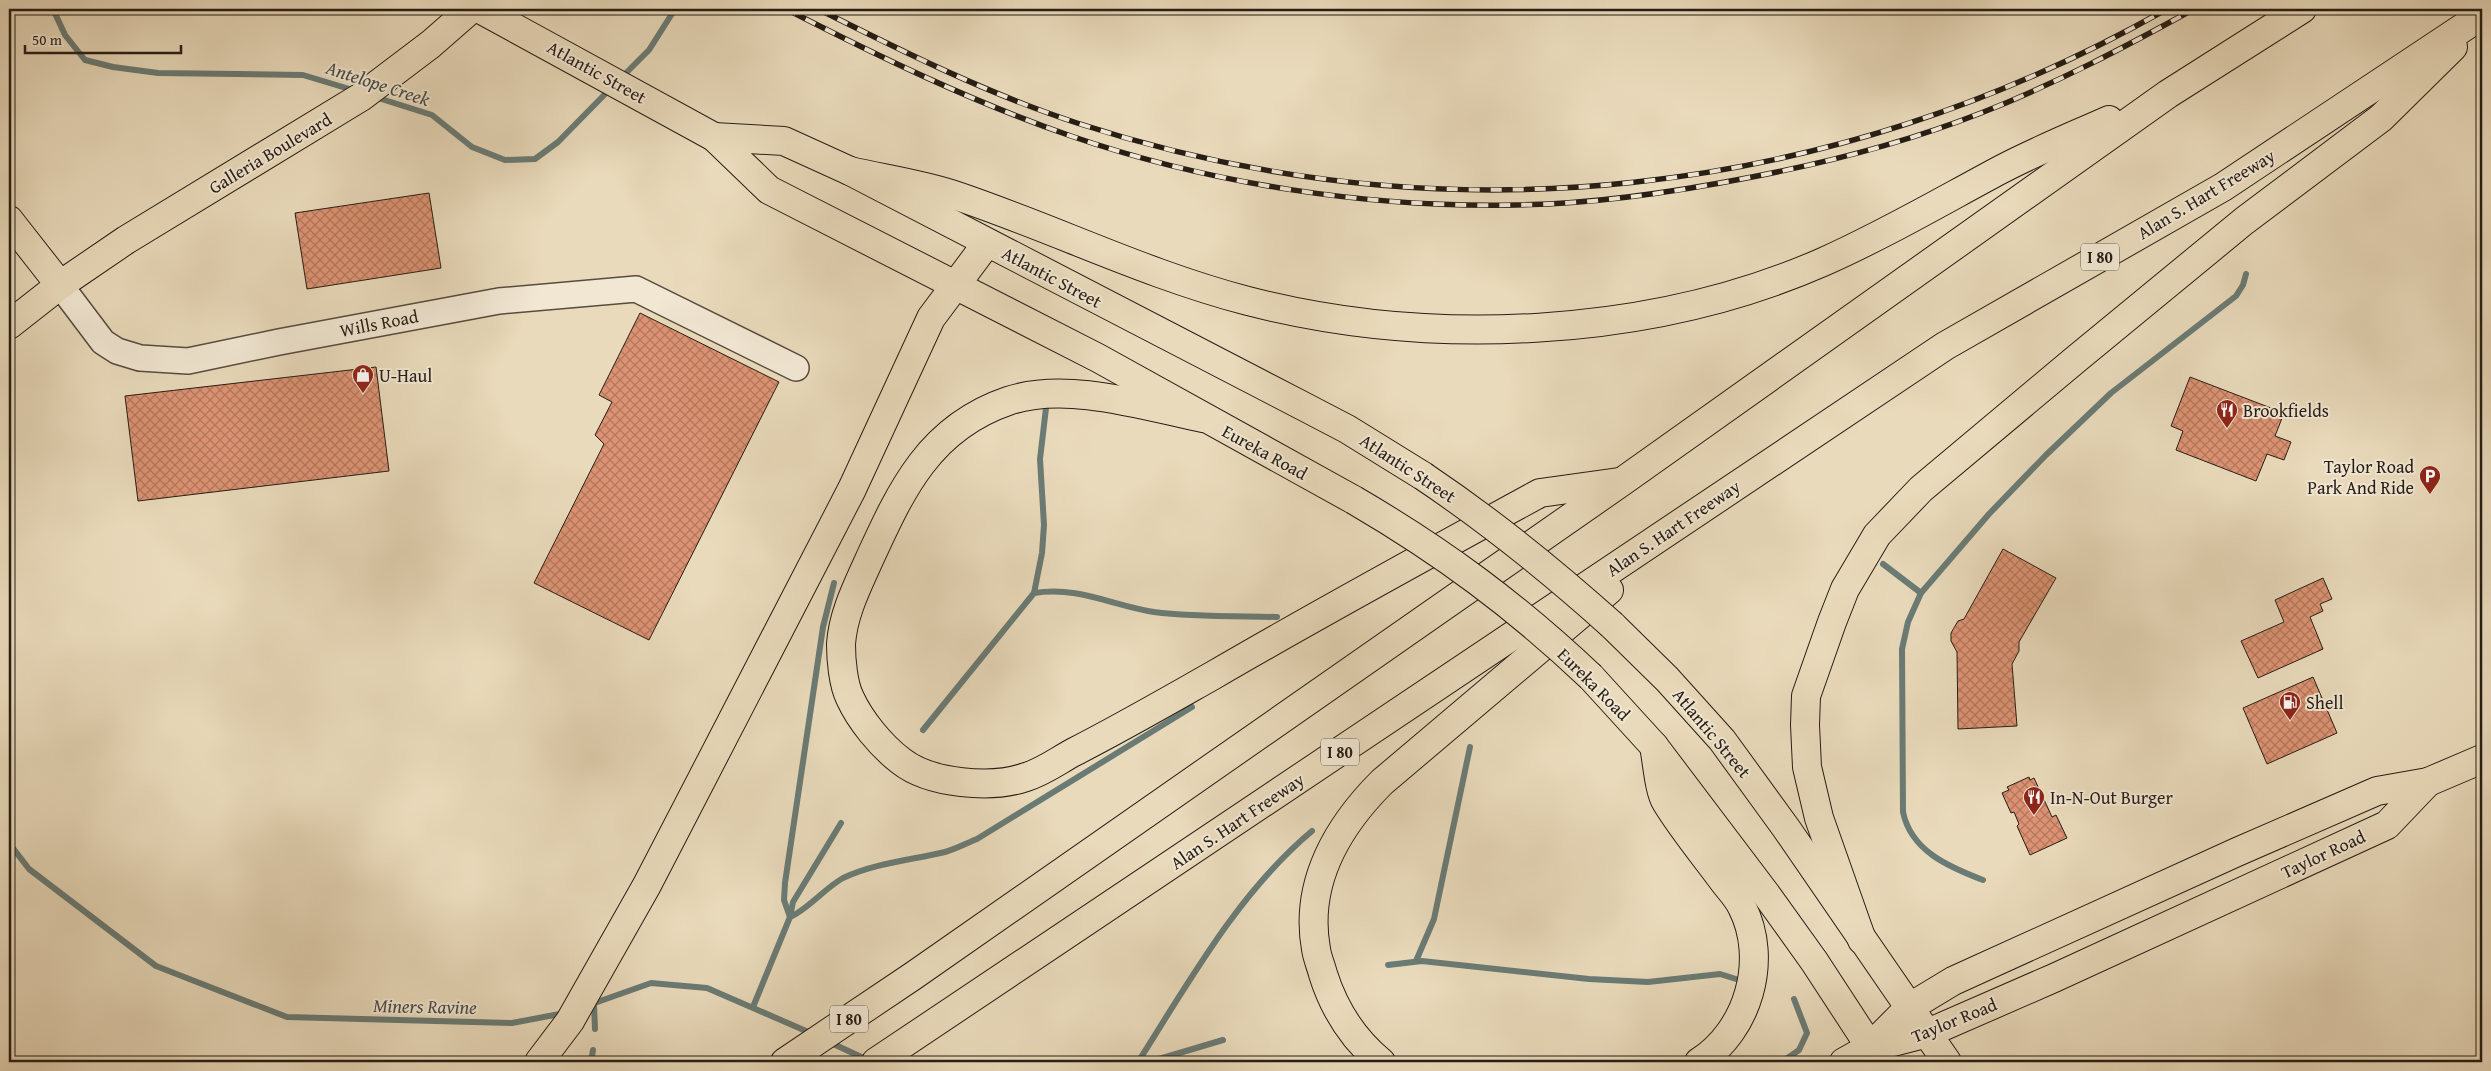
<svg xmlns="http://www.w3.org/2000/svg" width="2491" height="1071" viewBox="0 0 2491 1071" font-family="'Gentium Book Plus',serif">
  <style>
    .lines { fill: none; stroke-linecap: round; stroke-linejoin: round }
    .stream { stroke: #6a7b75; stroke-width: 6 }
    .building { fill: url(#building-cross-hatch); stroke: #261d15 }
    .minor-casing { stroke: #574c3e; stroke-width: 28 }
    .major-casing { stroke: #261d15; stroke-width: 30 }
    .highway-casing { stroke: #261d15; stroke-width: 30 }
    .minor { stroke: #f1e7d3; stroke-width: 25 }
    .major { stroke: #e9dabb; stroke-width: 28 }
    .highway { stroke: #e9dabb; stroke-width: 28 }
    .rail-casing { stroke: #261d15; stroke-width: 5.5 }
    .rail { stroke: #f1e7d3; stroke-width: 4; stroke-dasharray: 11; stroke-linecap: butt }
    .major-bridge-casing { stroke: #261d15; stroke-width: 30; stroke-linecap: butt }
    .major-bridge { stroke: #e9dabb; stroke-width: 28 }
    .labels { text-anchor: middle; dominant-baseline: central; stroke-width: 4; stroke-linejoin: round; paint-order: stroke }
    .shield { fill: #f1e7d3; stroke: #635a4e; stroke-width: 1 }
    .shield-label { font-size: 16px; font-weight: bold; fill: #261d15 }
    .street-label { font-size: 18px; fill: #261d15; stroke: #f1e7d3 }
    .poi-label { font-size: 18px; fill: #261d15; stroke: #f1e7d3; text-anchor: start }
    .water-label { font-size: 19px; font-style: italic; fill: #484c45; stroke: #f1e7d3 }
  </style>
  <defs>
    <pattern id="building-cross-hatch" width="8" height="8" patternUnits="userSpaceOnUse" patternTransform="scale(1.25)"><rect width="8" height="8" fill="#dd9373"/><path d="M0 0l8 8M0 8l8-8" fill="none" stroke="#b3775d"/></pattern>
  </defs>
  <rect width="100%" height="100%" fill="#e9dabb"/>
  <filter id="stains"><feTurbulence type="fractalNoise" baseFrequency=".004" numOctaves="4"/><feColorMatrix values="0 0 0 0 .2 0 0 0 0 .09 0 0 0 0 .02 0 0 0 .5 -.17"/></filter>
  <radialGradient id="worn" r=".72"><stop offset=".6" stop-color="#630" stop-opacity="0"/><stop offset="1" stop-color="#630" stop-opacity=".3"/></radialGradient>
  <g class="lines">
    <g class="stream">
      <path d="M 53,9 L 65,35 L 85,60 L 113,67 L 158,73 L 303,75 L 356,91"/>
      <path d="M 621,78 L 649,50 L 675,9"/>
      <path d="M 375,97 L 432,115 L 472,147 L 505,160 L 535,159 L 558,142 L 610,89"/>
      <path d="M 1883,564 L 1921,593"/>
      <path d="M 834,583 L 823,627 L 785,883 L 784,900 L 790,917 C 807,910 825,888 843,878 C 875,863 911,860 945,852 C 956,849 967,843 977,839 L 1192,707"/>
      <path d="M 1034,593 L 1042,553 L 1044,525 L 1040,459 L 1046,408"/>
      <path d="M 923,730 L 1034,593 C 1078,586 1111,605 1154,612 C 1194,617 1236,616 1277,617"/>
      <path d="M 9,843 L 29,869 L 156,966 L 287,1017 L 512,1023 L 565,1013"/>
      <path d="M 1983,880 C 1949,867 1911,851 1903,812 L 1902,649 L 1908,622 L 1921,593 L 1989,514 L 2046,455 L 2111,393 L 2236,296 L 2243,285 L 2246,274"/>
      <path d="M 1416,961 L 1434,919 L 1470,747"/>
      <path d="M 1388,965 L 1422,961 L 1589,979 L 1648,982 L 1720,974 L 1736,979"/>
      <path d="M 589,1005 L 651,983 L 707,988 L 813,1034"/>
      <path d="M 594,1005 L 595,1029"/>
      <path d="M 753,1007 L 790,917 L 793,902 L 841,823"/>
      <path d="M 829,1042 L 870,1061"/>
      <path d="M 591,1062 L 593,1050"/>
      <path d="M 1138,1062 C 1189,982 1238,893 1312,831"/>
      <path d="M 1149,1062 L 1223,1040"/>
      <path d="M 1782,1062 L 1799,1050 L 1807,1033 L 1794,999"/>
    </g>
  </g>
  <g class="building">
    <path d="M 429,193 L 441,268 L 307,289 L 295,213 Z"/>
    <path d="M 640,313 L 779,382 L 649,640 L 534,583 L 604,444 L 595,435 L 612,402 L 599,395 Z"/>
    <path d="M 376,367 L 389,471 L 138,501 L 125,396 Z"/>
    <path d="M 2190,377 L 2284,413 L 2275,436 L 2291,442 L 2284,460 L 2267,454 L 2256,481 L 2176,450 L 2183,431 L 2171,426 Z"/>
    <path d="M 2003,549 L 2056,578 L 2019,642 L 2019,651 L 2012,664 L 2017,726 L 1958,729 L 1957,652 L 1951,641 L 1951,633 L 1958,621 L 1964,619 Z"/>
    <path d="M 2323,578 L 2332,599 L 2320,604 L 2323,611 L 2310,617 L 2323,649 L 2258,678 L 2241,641 L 2284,622 L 2275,600 Z"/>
    <path d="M 2313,677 L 2337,733 L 2267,764 L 2243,708 Z"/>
    <path d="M 2029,777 L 2030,780 L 2034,778 L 2052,817 L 2056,815 L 2067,838 L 2030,855 L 2017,826 L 2019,824 L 2014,812 L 2011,813 L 2002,793 L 2009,790 L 2007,787 Z"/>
  </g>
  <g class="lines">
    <g class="minor-casing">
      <path id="minor" d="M 60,285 L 103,342 L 117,351 L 140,358 L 188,361 L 279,342 L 499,301 L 636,289 L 796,368"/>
    </g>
    <g class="major-casing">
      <g id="major">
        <path d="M 480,9 L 714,137 L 769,190 L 1098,358 L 1354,500"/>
        <path d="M 714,137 L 784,141 L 850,171 L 1301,405 L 1347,429 L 1423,476"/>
        <path d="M 9,220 L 60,285"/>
        <path d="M 9,325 L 60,285 L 126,240 L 361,97 L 431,44 L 471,9"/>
        <path d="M 1612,625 L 1667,679 L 1722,740 L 1786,828 L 1947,1062"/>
        <path d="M 1591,677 L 1654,746 L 1766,894 L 1814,961 L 1880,1062"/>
        <path d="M 1869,1048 L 1910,1007 L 1953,981 L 2237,852 L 2377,791 L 2428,782 L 2482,759"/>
        <path d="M 1870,1048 L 1928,1033 L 2054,978 L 2387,825 L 2428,782"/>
      </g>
    </g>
    <g class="highway-casing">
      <g id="highway">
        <path d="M 850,171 C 885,179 921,184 954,195 C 1053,228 1147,275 1248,301 C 1431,348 1650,338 1823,262 C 1884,235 1942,201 2000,170 C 2036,151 2073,136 2109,120"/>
        <path d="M 1203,418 C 1145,406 1066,381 1008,401 C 929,428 901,490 869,560 C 857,587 843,614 841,644 C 841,659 843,684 850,698 C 860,720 881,746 901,761 C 930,784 992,789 1026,777 C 1043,772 1059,760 1074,752 C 1121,728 1166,702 1212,676 C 1320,613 1430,553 1540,493 L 1619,482"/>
        <path d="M 1654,746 C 1657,761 1659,791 1666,802 C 1683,830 1705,856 1724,882 C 1730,890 1738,898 1742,907 C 1769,960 1748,1031 1699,1062"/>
        <path d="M 1862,940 L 1819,818 L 1807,767 L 1805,725 L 1806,696 L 1832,622 L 1845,589 L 1877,535 L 1921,489 L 2075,360 L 2244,221 L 2381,118 L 2453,47"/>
        <path d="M 539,1062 L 570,1021 L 647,885 L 852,489 L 931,318 L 987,243"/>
        <path d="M 785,1062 L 913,976 L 1623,481 L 2168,94 L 2302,9"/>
        <path d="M 876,1062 L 1945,346 L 2223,187 L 2482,15"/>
        <path d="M 1381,1062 C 1353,1039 1334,1009 1323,974 C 1321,966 1317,957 1316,949 C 1304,883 1338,826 1382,782 L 1609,590"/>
        <path d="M 1844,1062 L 1869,1048"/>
      </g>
    </g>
    <use href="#minor" class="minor"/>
    <use href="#major" class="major"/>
    <use href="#highway" class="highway"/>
    <g class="rail-casing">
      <g id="rail">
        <path d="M 786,9 C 878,56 972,102 1071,136 C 1210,184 1369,208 1516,205 C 1596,204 1675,192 1752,177 C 1830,162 1907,142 1981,113 C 2055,84 2125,47 2194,9"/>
        <path d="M 818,9 C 902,51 988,94 1077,123 C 1445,243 1831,199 2167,9"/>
      </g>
    </g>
    <use href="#rail" class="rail"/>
    <g class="major-bridge-casing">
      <g id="major-bridge">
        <path d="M 1423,476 C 1490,521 1552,571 1612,625"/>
        <path d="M 1354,500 C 1443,552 1516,606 1591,677"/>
      </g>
    </g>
    <use href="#major-bridge" class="major-bridge"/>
  </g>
  <defs>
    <g id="shop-pin" transform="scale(1.125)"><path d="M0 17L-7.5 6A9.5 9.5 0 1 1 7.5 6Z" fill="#8f2418" stroke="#f1e7d3"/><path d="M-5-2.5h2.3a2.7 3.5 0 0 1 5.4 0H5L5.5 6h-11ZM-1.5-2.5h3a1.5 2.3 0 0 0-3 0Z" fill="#fff"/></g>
    <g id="restaurant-pin" transform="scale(1.125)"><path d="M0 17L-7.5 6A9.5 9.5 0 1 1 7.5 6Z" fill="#8f2418" stroke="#f1e7d3"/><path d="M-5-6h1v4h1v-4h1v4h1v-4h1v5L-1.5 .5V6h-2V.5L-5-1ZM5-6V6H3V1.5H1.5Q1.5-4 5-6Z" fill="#fff"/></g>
    <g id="parking-pin" transform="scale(1.125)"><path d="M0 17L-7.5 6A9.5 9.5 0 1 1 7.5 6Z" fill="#8f2418" stroke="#f1e7d3"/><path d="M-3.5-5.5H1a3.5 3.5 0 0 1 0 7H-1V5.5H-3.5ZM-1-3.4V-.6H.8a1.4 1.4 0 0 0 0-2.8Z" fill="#fff"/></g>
    <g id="fuel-pin" transform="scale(1.125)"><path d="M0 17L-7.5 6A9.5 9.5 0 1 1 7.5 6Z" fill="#8f2418" stroke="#f1e7d3"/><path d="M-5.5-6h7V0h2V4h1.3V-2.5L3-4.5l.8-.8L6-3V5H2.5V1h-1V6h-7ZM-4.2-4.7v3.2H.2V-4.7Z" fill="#fff"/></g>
  </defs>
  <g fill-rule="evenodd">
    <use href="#shop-pin" x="363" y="375"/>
    <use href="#restaurant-pin" x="2227" y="410"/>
    <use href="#parking-pin" x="2430" y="476"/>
    <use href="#fuel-pin" x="2290" y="702"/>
    <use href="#restaurant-pin" x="2034" y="797"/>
  </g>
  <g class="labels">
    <g class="shield">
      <rect x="2081" y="243.5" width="38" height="27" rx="4"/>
      <rect x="1321" y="738.5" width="38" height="27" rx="4"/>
      <rect x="830" y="1005.5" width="38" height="27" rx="4"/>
    </g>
    <g class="shield-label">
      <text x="2100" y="257">I 80</text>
      <text x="1340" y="752">I 80</text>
      <text x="849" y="1019">I 80</text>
    </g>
    <g class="street-label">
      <text transform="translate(597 72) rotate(29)">Atlantic Street</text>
      <text transform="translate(270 153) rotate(-31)">Galleria Boulevard</text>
      <text transform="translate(2206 194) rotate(-31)">Alan S. Hart Freeway</text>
      <text transform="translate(1052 277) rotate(28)">Atlantic Street</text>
      <text transform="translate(379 323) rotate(-11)">Wills Road</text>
      <text transform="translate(1265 452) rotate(29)">Eureka Road</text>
      <text transform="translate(1408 468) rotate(33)">Atlantic Street</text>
      <text transform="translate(1673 528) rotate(-34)">Alan S. Hart Freeway</text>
      <text transform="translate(1594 684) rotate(45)">Eureka Road</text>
      <text transform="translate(1712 733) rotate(50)">Atlantic Street</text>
      <text transform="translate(1237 821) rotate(-34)">Alan S. Hart Freeway</text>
      <text transform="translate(2323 854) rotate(-25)">Taylor Road</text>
      <text transform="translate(1954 1020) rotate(-22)">Taylor Road</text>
    </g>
    <g class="poi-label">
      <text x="379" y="375">U-Haul</text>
      <text x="2243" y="410">Brookfields</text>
      <text x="2414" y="466" text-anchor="end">Taylor Road<tspan x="2414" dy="21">Park And Ride</tspan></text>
      <text x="2306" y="702">Shell</text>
      <text x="2050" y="797">In-N-Out Burger</text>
    </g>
    <g class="water-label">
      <text transform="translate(378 83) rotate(18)">Antelope Creek</text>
      <text transform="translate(425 1006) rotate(1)">Miners Ravine</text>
    </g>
  </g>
  <rect width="2491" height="1071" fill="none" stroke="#e9dabb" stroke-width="30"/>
  <rect x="10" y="10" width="2471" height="1051" fill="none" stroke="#261d15" stroke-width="2.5"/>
  <rect x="15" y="15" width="2461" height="1041" fill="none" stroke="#261d15"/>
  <path d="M25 45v8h156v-8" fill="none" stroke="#261d15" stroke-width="2.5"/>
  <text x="32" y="45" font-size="15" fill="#261d15" stroke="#f1e7d3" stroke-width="4" paint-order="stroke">50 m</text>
  <rect width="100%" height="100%" filter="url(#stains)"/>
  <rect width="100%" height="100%" fill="url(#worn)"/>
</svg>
